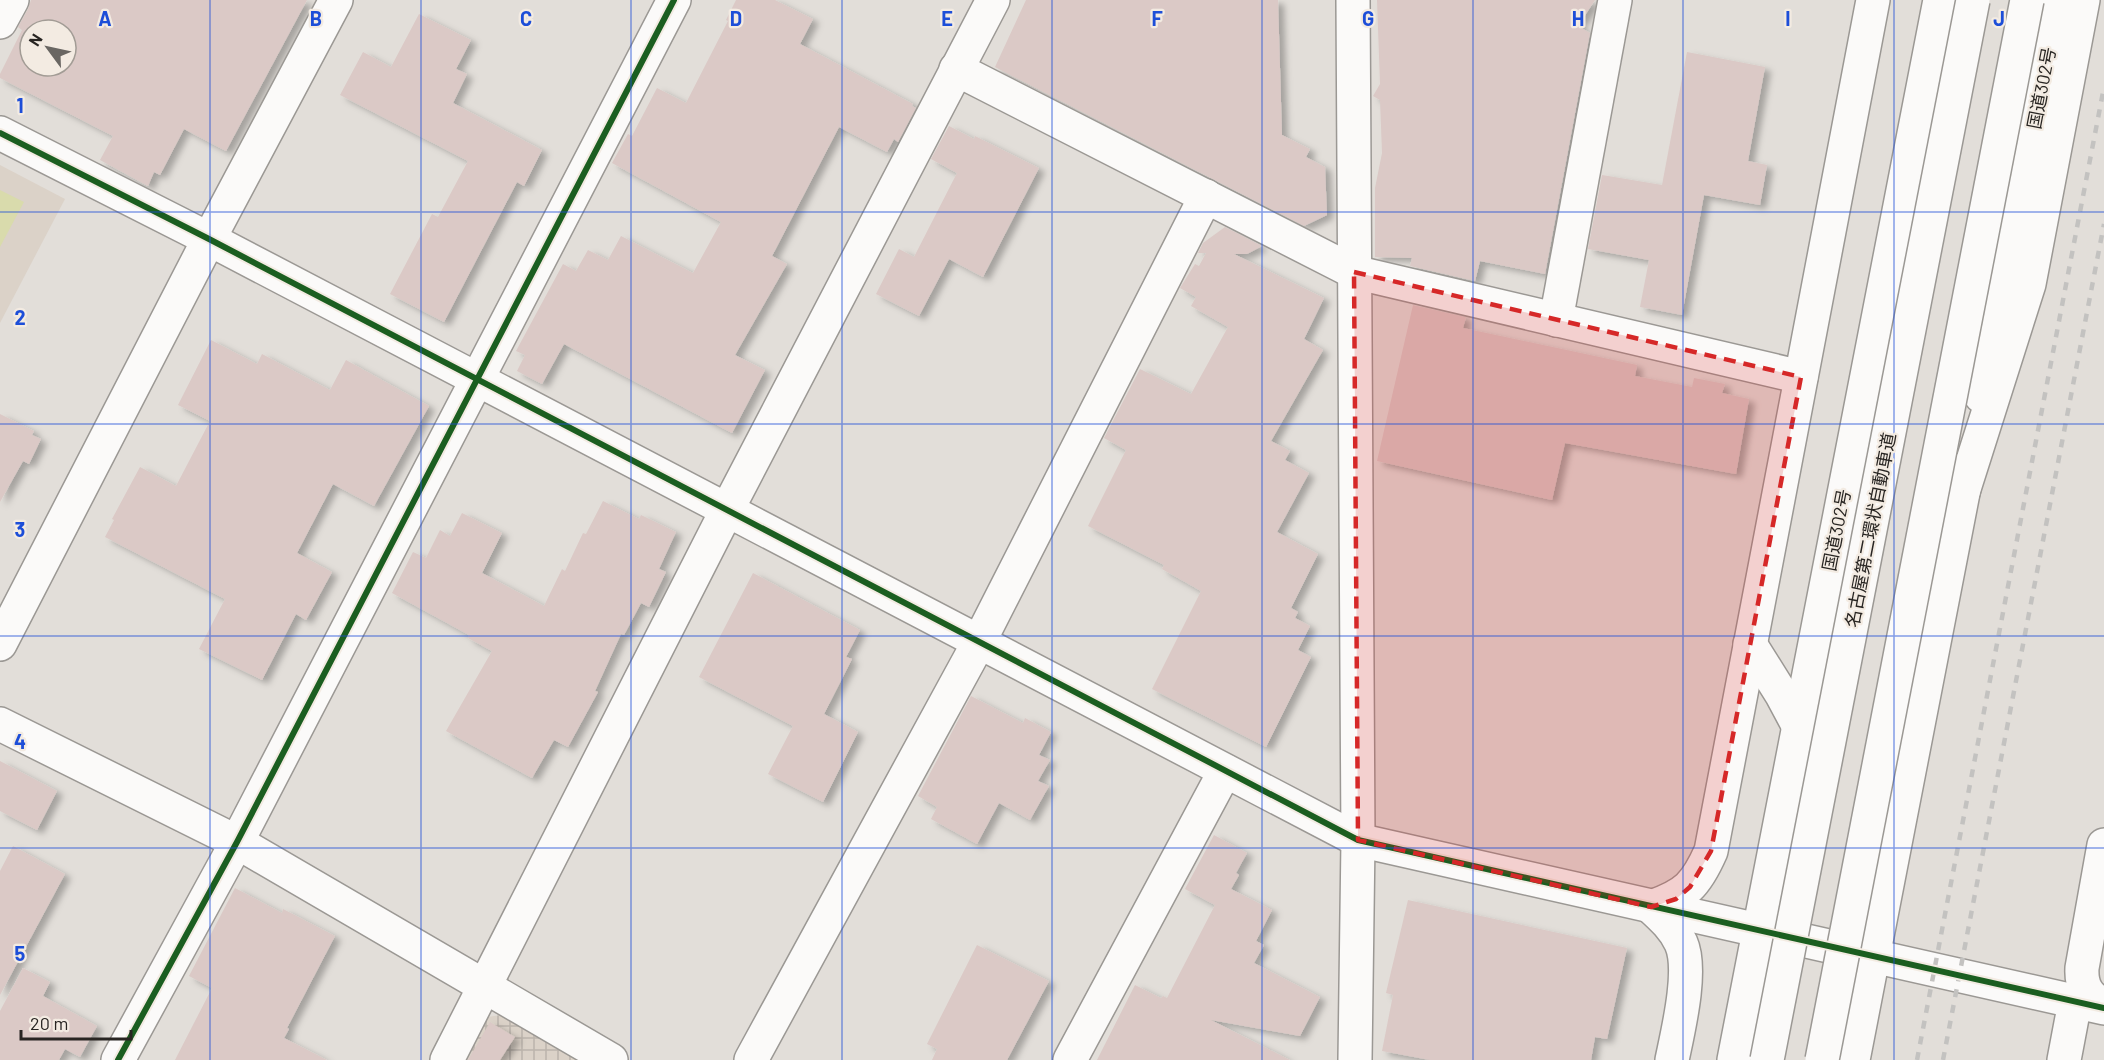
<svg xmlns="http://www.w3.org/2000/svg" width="2104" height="1060" viewBox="0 0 2104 1060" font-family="Barlow,'Noto Sans JP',sans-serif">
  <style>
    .built { fill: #dbd2c8 }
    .industrial { fill: url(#industrial-grid) }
    .green { fill: #d9dbac }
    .building { fill: #dbc9c6; fill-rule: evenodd; filter: url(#shadow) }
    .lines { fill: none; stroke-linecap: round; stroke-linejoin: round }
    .minor-casing { stroke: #9b9894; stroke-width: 36 }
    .tertiary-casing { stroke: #9b9894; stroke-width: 36 }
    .trunk-casing { stroke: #9b9894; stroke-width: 36 }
    .motorway-casing { stroke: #9b9894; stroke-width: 36 }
    .minor { stroke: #fbfaf9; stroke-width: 33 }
    .tertiary { stroke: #fbfaf9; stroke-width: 33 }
    .trunk { stroke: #fbfaf9; stroke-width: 33 }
    .motorway { stroke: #fbfaf9; stroke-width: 33 }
    .rail { stroke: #c3c2c0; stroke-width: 4.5; stroke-dasharray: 8 8; stroke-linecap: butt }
    .motorway-bridge-casing { stroke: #9b9894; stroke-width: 36; stroke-linecap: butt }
    .motorway-bridge { stroke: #fbfaf9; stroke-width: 33 }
    .cycleway-casing { stroke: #f3ebe2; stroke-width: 10 }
    .cycleway { stroke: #1b5e20; stroke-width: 6 }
    .marked { fill: #d62828; fill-opacity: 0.2; stroke: #d62828; stroke-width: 4.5; stroke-dasharray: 12 8; stroke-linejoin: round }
    .grid { fill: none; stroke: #1d4ed8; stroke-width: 1.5; stroke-opacity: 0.55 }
    .labels { text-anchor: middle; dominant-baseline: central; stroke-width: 4.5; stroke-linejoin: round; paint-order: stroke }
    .street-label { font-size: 18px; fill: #282522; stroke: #f3ebe2 }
    .grid-label { font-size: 20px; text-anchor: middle; font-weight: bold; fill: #1d4ed8; stroke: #f3ebe2; stroke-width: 4.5; stroke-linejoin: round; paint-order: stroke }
  </style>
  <defs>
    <pattern id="industrial-grid" width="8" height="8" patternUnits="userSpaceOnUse" patternTransform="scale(1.5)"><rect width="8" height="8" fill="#dbd2c8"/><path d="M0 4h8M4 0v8" fill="none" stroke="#bcb4ac"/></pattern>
    <filter id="shadow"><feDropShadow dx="6" dy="4" stdDeviation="3" flood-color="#0004"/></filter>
  </defs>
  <rect width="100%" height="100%" fill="#e2ded9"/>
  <path class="built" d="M 0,165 L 65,199 L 0,323 Z"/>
  <path class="industrial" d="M 506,1014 L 579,1060 L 455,1060 L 476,1019 Z"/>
  <path class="green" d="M 0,190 L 24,202 L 0,247 Z"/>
  <g class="building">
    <path d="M 31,0 L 307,0 L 226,151 L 184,129 L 160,175 L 154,172 L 148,186 L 100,160 L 113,136 L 0,78 L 0,74 L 22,30 L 18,27 L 28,9 ZM 30,30 L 66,30 L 66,66 L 30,66 Z"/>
    <path d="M 736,0 L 775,0 L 813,19 L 800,44 L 913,104 L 912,106 L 916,108 L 898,142 L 894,139 L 887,152 L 839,127 L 772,256 L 787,264 L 735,355 L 765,370 L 732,433 L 564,344 L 542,384 L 517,371 L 525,355 L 516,351 L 563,264 L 576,271 L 588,250 L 608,260 L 621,236 L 693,273 L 721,222 L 612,163 L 628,134 L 632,136 L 657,88 L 686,103 L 728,21 L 726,20 Z"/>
    <path d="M 1026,0 L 1278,0 L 1282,135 L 1310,149 L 1306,157 L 1325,167 L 1327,215 L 1304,226 L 995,67 Z"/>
    <path d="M 1377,0 L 1595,0 L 1578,26 L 1590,33 L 1545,274 L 1480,261 L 1475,281 L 1410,266 L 1412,258 L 1375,257 L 1375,188 L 1382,153 L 1380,100 L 1373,96 L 1380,84 Z"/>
    <path d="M 419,14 L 471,40 L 456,69 L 467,74 L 453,103 L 542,150 L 524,186 L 517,182 L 444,322 L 390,294 L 432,214 L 438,217 L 468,161 L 340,95 L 363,52 L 391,67 Z"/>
    <path d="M 1687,52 L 1765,67 L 1748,161 L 1767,165 L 1760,205 L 1704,195 L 1682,315 L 1640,307 L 1649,260 L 1588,249 L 1602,175 L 1662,185 Z"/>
    <path d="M 949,126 L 974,139 L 975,136 L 1039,168 L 983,277 L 949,259 L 919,316 L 876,294 L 899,249 L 914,257 L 957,173 L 931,159 Z"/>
    <path d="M 1225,227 L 1262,246 L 1247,254 L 1234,254 L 1324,298 L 1304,339 L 1323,350 L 1271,441 L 1290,451 L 1285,460 L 1309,473 L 1277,532 L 1318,554 L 1291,608 L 1298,612 L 1295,618 L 1310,626 L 1298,650 L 1311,657 L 1266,747 L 1152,689 L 1201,591 L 1162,569 L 1164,565 L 1088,526 L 1126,450 L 1104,438 L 1140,369 L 1191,394 L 1228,327 L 1191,306 L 1196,297 L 1180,288 L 1195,264 L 1199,266 L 1206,253 L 1198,253 L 1203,243 Z"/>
    <path d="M 1413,305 L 1466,317 L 1463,328 L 1637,365 L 1635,376 L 1692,387 L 1694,378 L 1725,384 L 1722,393 L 1749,399 L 1736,474 L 1565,443 L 1552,500 L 1377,461 Z"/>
    <path d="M 211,340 L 257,364 L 262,354 L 330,390 L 346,360 L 429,406 L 374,506 L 333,484 L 297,553 L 332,572 L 306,620 L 296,614 L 262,680 L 199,649 L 225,599 L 105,537 L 114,520 L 112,519 L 140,467 L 176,486 L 210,421 L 178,405 Z"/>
    <path d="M 0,414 L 34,431 L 32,435 L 41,439 L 29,464 L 23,461 L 0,502 Z"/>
    <path d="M 603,501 L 639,519 L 641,515 L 676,532 L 659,569 L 666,572 L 649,607 L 641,603 L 624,635 L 621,634 L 595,691 L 598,692 L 568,747 L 554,740 L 532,778 L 446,731 L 492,651 L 468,638 L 469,635 L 392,593 L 413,552 L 426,558 L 440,530 L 450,536 L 462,513 L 502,533 L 482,573 L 544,606 L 562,569 L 565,571 L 583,533 L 586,534 Z"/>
    <path d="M 753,573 L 860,630 L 846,657 L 852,659 L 824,714 L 858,732 L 823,802 L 768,774 L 793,726 L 699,677 Z"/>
    <path d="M 971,696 L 1023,723 L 1025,718 L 1051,732 L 1039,755 L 1050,760 L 1038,781 L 1049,786 L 1030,820 L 999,803 L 977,844 L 931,819 L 937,807 L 918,796 Z"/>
    <path d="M 0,761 L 57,791 L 37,830 L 0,811 Z"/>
    <path d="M 1214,835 L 1247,853 L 1236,873 L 1239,875 L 1231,889 L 1272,910 L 1256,941 L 1264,945 L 1254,963 L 1320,997 L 1300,1036 L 1211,1020 L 1290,1060 L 1097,1060 L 1135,985 L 1161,998 L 1163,996 L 1167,998 L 1215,905 L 1185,889 Z"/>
    <path d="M 13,846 L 65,874 L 0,995 L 0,871 Z"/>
    <path d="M 235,888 L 282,913 L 283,909 L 335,936 L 287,1028 L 289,1029 L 284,1038 L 327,1060 L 175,1060 L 212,988 L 189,976 Z"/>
    <path d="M 1408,900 L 1627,948 L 1607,1039 L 1595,1037 L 1591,1060 L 1430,1060 L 1382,1051 L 1393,995 L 1386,993 Z"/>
    <path d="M 977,945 L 1049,981 L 1007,1060 L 932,1060 L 937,1049 L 927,1044 Z"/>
    <path d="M 23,968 L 50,982 L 43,996 L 97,1026 L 80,1057 L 65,1049 L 59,1060 L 0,1060 L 0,1011 Z"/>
    <path d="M 490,1022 L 515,1037 L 500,1060 L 468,1060 Z"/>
  </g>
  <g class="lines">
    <g class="minor-casing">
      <g id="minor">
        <path d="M 1353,0 L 1358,840 L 1355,1060"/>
        <path d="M 0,22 L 12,0"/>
        <path d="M 956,69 L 1354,272 L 1801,377"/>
        <path d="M 1556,320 L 1615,0"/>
        <path d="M 1750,644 L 1782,695 L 1798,725"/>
        <path d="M 0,724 L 237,842 L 611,1060"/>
        <path d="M 2104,845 L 2082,968 C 2081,986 2087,996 2104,1006"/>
        <path d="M 118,1060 L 237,842 L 674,0"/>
        <path d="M 447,1060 L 727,510 L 993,0"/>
        <path d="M 751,1060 L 979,642 L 1206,196"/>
        <path d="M 1070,1060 L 1225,771"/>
        <path d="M 1672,1060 C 1678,1031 1693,970 1681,943 C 1674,928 1663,918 1651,907 C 1686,895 1696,885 1711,851 L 1873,0"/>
        <path d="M 2064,1060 L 2075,1002"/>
      </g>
    </g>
    <g class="tertiary-casing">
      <g id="tertiary">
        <path d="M 0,133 L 209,239 L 1358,840 L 2104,1008"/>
        <path d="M 0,644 L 209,239 L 336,0"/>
      </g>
    </g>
    <g class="trunk-casing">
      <g id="trunk">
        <path d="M 1981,396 L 2058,0"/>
        <path d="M 1734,1060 L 1940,0"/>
        <path d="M 1853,1060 L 1968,467"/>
      </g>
    </g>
    <g class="motorway-casing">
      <path id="motorway" d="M 1962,495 L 2029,284 L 2083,0"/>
    </g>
    <use href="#minor" class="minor"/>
    <use href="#tertiary" class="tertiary"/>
    <use href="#trunk" class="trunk"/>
    <use href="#motorway" class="motorway"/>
    <g class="rail">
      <path d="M 1917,1060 L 2104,87"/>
      <path d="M 1943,1060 L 2104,224"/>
    </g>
    <g class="motorway-bridge-casing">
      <g id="motorway-bridge">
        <path d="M 1767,1060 L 1973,0"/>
        <path d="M 1822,1060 L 2027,0"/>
      </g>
    </g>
    <use href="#motorway-bridge" class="motorway-bridge"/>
    <g class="cycleway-casing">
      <g id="cycleway">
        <path d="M 0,133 L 209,239 L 1358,840 L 2104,1008"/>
        <path d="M 118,1060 L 237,842 L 674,0"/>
      </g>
    </g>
    <use href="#cycleway" class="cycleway"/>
  </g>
  <path class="marked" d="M 1354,272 L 1801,377 L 1711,851 L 1690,887 L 1676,899 L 1651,907 L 1358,840 Z"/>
  <path class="grid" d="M 210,0 L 210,1060M 421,0 L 421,1060M 631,0 L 631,1060M 842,0 L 842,1060M 1052,0 L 1052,1060M 1262,0 L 1262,1060M 1473,0 L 1473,1060M 1683,0 L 1683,1060M 1894,0 L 1894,1060M 0,212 L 2104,212M 0,424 L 2104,424M 0,636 L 2104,636M 0,848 L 2104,848"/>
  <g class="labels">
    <g class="street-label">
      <text transform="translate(2041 88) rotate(-79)">国道302号</text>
      <text transform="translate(1836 530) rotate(-79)">国道302号</text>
      <text transform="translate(1870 530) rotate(-79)">名古屋第二環状自動車道</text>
    </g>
  </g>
  <g class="grid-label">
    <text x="105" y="26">A</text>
    <text x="316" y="26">B</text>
    <text x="526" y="26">C</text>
    <text x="736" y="26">D</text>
    <text x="947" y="26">E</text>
    <text x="1157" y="26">F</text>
    <text x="1368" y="26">G</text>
    <text x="1578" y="26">H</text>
    <text x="1788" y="26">I</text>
    <text x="1999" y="26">J</text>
    <text x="20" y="113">1</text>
    <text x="20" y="325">2</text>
    <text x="20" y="537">3</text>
    <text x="20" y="749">4</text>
    <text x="20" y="961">5</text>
  </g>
  <g transform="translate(48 48) rotate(303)"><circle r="28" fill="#f3ebe2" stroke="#a29c95" stroke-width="1.5"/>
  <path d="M0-4.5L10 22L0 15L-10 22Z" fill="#696662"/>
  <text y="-9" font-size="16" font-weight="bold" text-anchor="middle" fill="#282522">N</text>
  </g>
  <path d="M21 1030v9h110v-9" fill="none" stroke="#282522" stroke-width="3"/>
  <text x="30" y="1030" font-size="18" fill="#282522" stroke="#f3ebe2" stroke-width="4.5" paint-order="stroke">20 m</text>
</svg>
